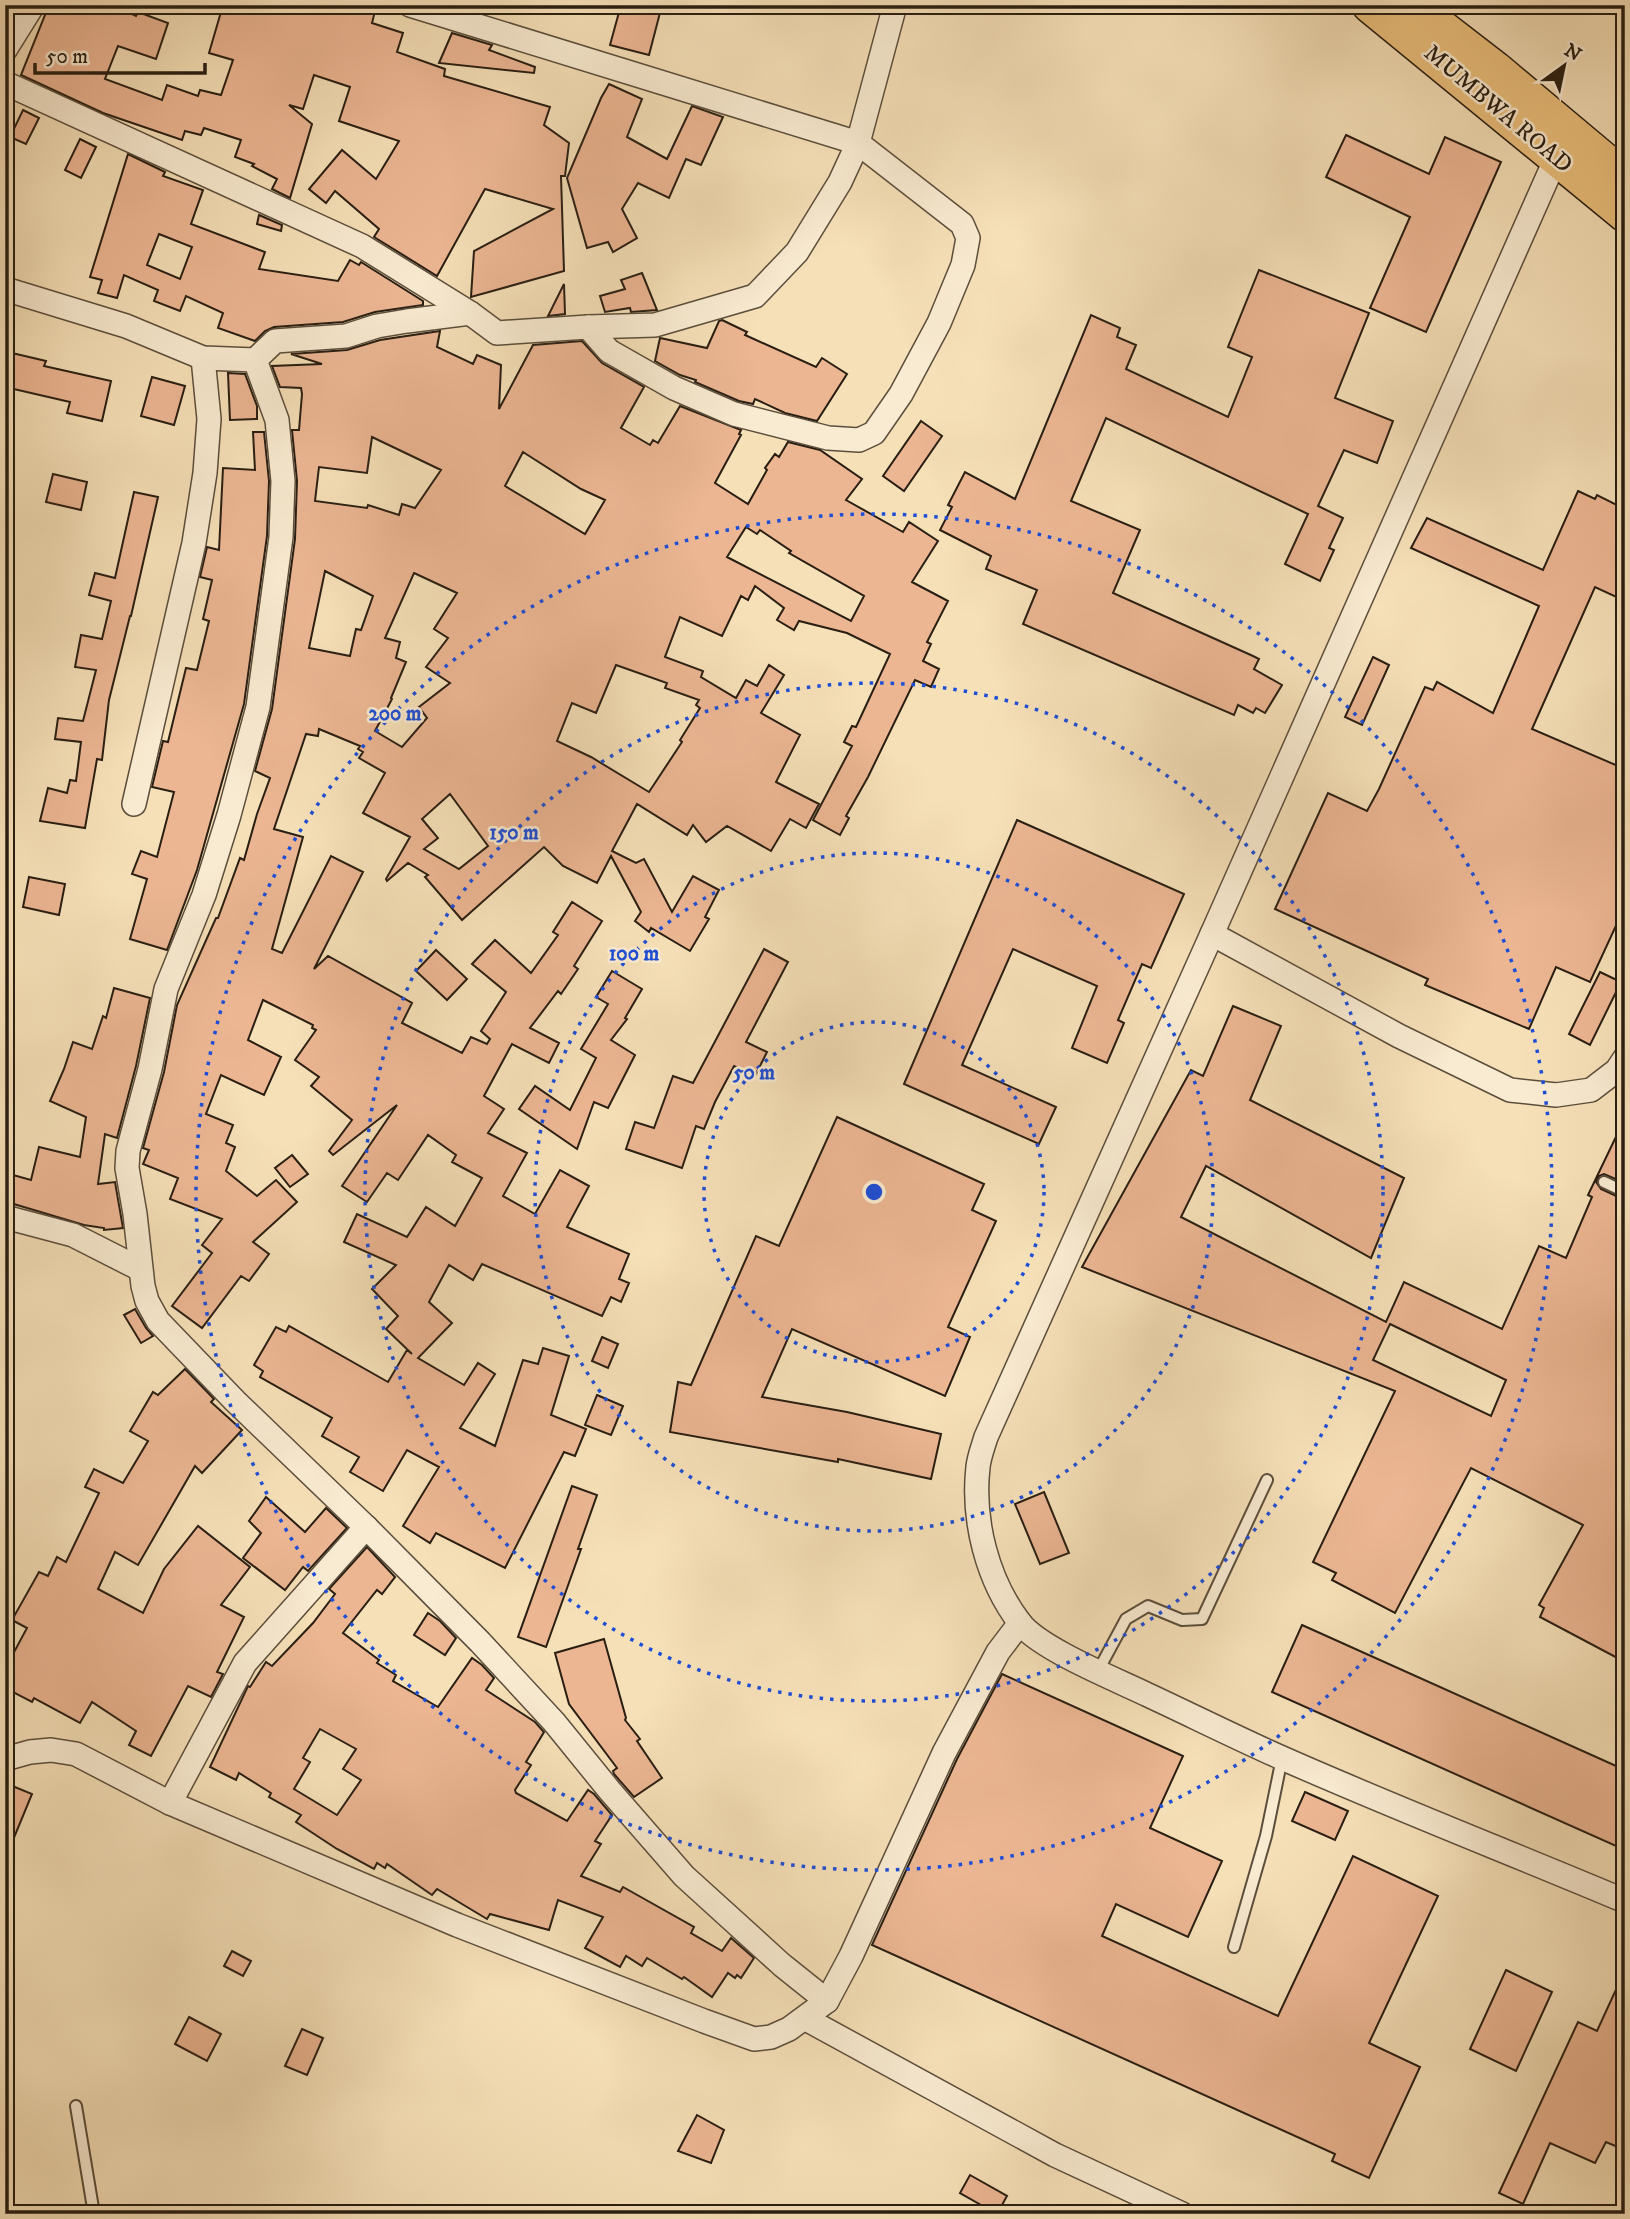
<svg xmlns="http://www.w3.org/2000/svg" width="1630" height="2219" viewBox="0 0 1630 2219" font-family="'IM FELL DW Pica',serif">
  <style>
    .building { fill: #ecb693; stroke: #291e12; stroke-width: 2; fill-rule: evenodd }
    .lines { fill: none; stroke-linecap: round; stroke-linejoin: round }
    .service-casing { stroke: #5c4e3c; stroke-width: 14 }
    .minor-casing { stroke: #5c4e3c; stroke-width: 26 }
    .primary-casing { stroke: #291e12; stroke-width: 38 }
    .service { stroke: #f9ebd1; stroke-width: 10 }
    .minor { stroke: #f9ebd1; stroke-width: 23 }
    .primary { stroke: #ebc07c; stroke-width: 35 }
    .ring { fill: none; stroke: #1d4ed8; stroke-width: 3.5; stroke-dasharray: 3.5 7 }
    .labels { text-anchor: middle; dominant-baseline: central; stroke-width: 5; stroke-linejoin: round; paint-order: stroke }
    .street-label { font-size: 24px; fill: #291e12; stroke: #f9ebd1 }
    .centre { fill: #1d4ed8; stroke: #f9ebd1; stroke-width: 3.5 }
    .ring-label { font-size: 21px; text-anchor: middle; font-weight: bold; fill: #1d4ed8; stroke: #f9ebd1; stroke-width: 5; stroke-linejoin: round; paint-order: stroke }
  </style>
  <rect width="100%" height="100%" fill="#f6e0b8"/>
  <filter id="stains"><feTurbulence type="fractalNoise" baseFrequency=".00286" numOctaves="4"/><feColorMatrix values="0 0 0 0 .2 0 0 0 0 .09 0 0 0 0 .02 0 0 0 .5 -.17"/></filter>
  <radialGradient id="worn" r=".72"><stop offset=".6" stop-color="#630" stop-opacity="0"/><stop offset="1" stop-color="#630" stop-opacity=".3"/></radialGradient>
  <g class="building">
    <path d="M 49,5 L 112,5 L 136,16 L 138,12 L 168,23 L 156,59 L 118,46 L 105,79 L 162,100 L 167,85 L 198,96 L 200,90 L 221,95 L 233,60 L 209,53 L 223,5 L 352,5 L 375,11 L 372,23 L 403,33 L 397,52 L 445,69 L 444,76 L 550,107 L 544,125 L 569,143 L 565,176 L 561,176 L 564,271 L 471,297 L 474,251 L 553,209 L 485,189 L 437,276 L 374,237 L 379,229 L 335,191 L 326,203 L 309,189 L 342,150 L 376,179 L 399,141 L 339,121 L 350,87 L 314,75 L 303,109 L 289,105 L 312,124 L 290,198 L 272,189 L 277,179 L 252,166 L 254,164 L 235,157 L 241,140 L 204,128 L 201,135 L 185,131 L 182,140 L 103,113 L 21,75 Z"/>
    <path d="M 621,5 L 662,5 L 649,55 L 610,45 Z"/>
    <path d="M 452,33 L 492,45 L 489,50 L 535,67 L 534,73 L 439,63 Z"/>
    <path d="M 609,84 L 642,99 L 627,137 L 667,159 L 692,106 L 723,117 L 701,165 L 686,159 L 669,198 L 638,183 L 622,209 L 637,238 L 613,252 L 608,242 L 587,248 L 567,178 L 601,98 Z"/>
    <path d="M 23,110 L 39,118 L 26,144 L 10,137 Z"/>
    <path d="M 1346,135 L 1429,174 L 1445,137 L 1501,162 L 1426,332 L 1370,308 L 1410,217 L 1326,177 Z"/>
    <path d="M 80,139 L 96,147 L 81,178 L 65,170 Z"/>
    <path d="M 128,154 L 165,172 L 163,176 L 203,190 L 191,224 L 265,252 L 259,269 L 338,281 L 350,260 L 359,265 L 361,262 L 423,301 L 423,305 L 375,312 L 343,322 L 274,327 L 265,331 L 255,341 L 218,328 L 223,313 L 186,296 L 180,311 L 154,301 L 158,290 L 124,275 L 117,298 L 98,293 L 102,280 L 90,277 ZM 159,234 L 192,247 L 180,279 L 147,265 Z"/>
    <path d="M 259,215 L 282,225 L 281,231 L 257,224 Z"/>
    <path d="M 1259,270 L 1369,313 L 1335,398 L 1393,421 L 1377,463 L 1344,450 L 1318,506 L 1343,518 L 1329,548 L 1334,550 L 1320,581 L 1285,564 L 1308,514 L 1106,418 L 1071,501 L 1140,530 L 1113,593 L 1253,656 L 1259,659 L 1254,669 L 1282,685 L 1265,713 L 1256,708 L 1253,713 L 1238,705 L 1234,715 L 1023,624 L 1037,590 L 986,569 L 991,556 L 940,530 L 952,507 L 948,505 L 965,472 L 1015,499 L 1091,315 L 1120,328 L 1117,337 L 1136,345 L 1126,369 L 1228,417 L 1252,357 L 1228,347 Z"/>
    <path d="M 642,273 L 657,310 L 631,312 L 630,308 L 605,312 L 600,296 L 625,289 L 621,280 Z"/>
    <path d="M 564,284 L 565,314 L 548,316 Z"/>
    <path d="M 722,320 L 747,332 L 745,335 L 816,367 L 822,358 L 847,374 L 817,421 L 785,413 L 755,399 L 753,404 L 739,401 L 695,382 L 696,380 L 680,375 L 655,361 L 660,338 L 707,348 L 719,321 Z"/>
    <path d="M 440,331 L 437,347 L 473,364 L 477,355 L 501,365 L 499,409 L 533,345 L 582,341 L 602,363 L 644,387 L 621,428 L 650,445 L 653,440 L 658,443 L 680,406 L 741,430 L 739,434 L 741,435 L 715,483 L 748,504 L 767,470 L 765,468 L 775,454 L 779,457 L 788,442 L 820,450 L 862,479 L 846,500 L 903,532 L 909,522 L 938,541 L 912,582 L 948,601 L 927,642 L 931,644 L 923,661 L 939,669 L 931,687 L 915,680 L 868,777 L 846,816 L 849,818 L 840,835 L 813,820 L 852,746 L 844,742 L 852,726 L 856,727 L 890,654 L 847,633 L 799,621 L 794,630 L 777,620 L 784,608 L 755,586 L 748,600 L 741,596 L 722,636 L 680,617 L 665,657 L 703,671 L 701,677 L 736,698 L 746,680 L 757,686 L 769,665 L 784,675 L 761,713 L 800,735 L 776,782 L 819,804 L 806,828 L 790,819 L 771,851 L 727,826 L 706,842 L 693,825 L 687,835 L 637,804 L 612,851 L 636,863 L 644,859 L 672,912 L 693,876 L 719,890 L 705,917 L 709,919 L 690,951 L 651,928 L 649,932 L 635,921 L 641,912 L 611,856 L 597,883 L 563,866 L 544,847 L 462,920 L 425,877 L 428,875 L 408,863 L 387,881 L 386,879 L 410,837 L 363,813 L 385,773 L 359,758 L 363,752 L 358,749 L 360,746 L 319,729 L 318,736 L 306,734 L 274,829 L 303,837 L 272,949 L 282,953 L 331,856 L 363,872 L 314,969 L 328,956 L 412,1003 L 402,1023 L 462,1053 L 471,1037 L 487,1044 L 490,1039 L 481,1031 L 506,992 L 472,964 L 495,940 L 531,973 L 558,935 L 553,932 L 572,902 L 602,921 L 574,966 L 578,969 L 561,994 L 558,991 L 530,1028 L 559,1043 L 549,1063 L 512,1044 L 484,1096 L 504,1109 L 488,1133 L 527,1153 L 503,1196 L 535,1214 L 560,1170 L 589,1186 L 567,1227 L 629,1254 L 619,1279 L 629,1283 L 621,1302 L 611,1297 L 602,1316 L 482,1264 L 473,1280 L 449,1265 L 429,1302 L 452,1323 L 418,1358 L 464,1385 L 478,1363 L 495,1374 L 460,1428 L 495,1446 L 523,1360 L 538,1364 L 543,1348 L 569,1356 L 551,1415 L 586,1429 L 575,1456 L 564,1452 L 505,1568 L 436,1533 L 430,1543 L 403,1526 L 439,1467 L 407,1450 L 383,1491 L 350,1472 L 359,1457 L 322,1436 L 332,1418 L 260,1377 L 263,1371 L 254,1365 L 276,1327 L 286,1332 L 289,1326 L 388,1382 L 407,1350 L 412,1354 L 386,1329 L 398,1316 L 372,1289 L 396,1265 L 344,1242 L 357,1214 L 407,1237 L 426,1207 L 455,1226 L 482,1178 L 452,1162 L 456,1155 L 428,1135 L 398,1180 L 387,1173 L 367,1202 L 342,1186 L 397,1105 L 333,1155 L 329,1151 L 352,1120 L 311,1086 L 319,1077 L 295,1060 L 316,1030 L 312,1028 L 313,1025 L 263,1000 L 248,1040 L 281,1057 L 264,1095 L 221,1075 L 206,1114 L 233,1125 L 226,1143 L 235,1147 L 226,1171 L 257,1196 L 276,1180 L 297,1202 L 253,1242 L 269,1254 L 249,1281 L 241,1276 L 202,1328 L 172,1306 L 212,1253 L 202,1245 L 222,1219 L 170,1199 L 178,1178 L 143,1164 L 149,1150 L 143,1148 L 164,1072 L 177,1005 L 216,918 L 218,918 L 240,858 L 244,860 L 257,814 L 270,778 L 255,771 L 272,709 L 295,539 L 297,481 L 292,430 L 299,430 L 302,394 L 301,388 L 280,387 L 272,366 L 322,364 L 291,354 L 347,350 L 380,340 ZM 372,437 L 441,470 L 415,508 L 402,504 L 399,515 L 368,505 L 367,508 L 315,501 L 319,467 L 367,473 ZM 523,452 L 581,489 L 605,500 L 585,534 L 505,486 ZM 746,527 L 757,534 L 760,530 L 791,551 L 789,553 L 864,596 L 851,621 L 727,557 ZM 325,571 L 373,596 L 361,630 L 356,629 L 350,656 L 309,648 ZM 414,573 L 457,593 L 434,629 L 448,638 L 426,667 L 450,683 L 419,707 L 427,718 L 402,747 L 375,731 L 392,699 L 391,698 L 406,662 L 396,658 L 400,642 L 385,638 ZM 616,665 L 667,683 L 665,688 L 699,700 L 696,705 L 700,708 L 680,740 L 682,742 L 649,792 L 591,757 L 557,741 L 572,703 L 596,713 ZM 450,794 L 488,846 L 459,869 L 424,849 L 438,838 L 422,819 Z"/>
    <path d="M 12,353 L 46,361 L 44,366 L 111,381 L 102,421 L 67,413 L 70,402 L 5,387 Z"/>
    <path d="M 228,373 L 245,374 L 257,406 L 257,419 L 230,420 Z"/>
    <path d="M 152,377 L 185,386 L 174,425 L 141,416 Z"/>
    <path d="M 921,421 L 942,436 L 904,491 L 883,476 Z"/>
    <path d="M 253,432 L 264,432 L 269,481 L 267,536 L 244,704 L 197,870 L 167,950 L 130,939 L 147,879 L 132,874 L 141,851 L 157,857 L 174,792 L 152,787 L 163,741 L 168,742 L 186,668 L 197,670 L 209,621 L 203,619 L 212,580 L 200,577 L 207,547 L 219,550 L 223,468 L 255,470 Z"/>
    <path d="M 53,474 L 87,482 L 81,510 L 46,502 Z"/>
    <path d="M 1578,491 L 1595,499 L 1597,495 L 1625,509 L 1625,601 L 1595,587 L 1532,729 L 1625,769 L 1625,919 L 1620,917 L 1590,982 L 1556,967 L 1529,1029 L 1425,985 L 1428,979 L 1275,909 L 1328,793 L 1367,811 L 1379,789 L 1425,687 L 1433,690 L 1437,682 L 1493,713 L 1539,606 L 1411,548 L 1427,518 L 1543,570 Z"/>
    <path d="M 134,492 L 158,497 L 131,616 L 130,616 L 109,700 L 102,760 L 97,759 L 85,828 L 40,821 L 48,788 L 67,793 L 70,780 L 76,781 L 81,742 L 55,739 L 58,718 L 83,721 L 96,670 L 75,667 L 81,635 L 102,639 L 111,601 L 89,595 L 95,573 L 115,578 Z"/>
    <path d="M 1373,657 L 1389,665 L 1362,725 L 1345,717 Z"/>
    <path d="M 1017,820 L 1184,894 L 1151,968 L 1142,964 L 1118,1020 L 1124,1023 L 1107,1063 L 1072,1048 L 1097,986 L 1013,949 L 962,1065 L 1056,1107 L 1039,1144 L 904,1084 Z"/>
    <path d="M 29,877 L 65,884 L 59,915 L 23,907 Z"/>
    <path d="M 764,949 L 788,962 L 746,1042 L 767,1052 L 755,1076 L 734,1066 L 715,1102 L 704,1129 L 696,1126 L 682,1168 L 626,1149 L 635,1122 L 654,1128 L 673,1076 L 693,1083 Z"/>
    <path d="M 436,950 L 467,979 L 447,1000 L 416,971 Z"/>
    <path d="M 612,971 L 642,989 L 625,1018 L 627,1019 L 611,1040 L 635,1055 L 608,1108 L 594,1102 L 577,1149 L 519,1109 L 535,1086 L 570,1110 L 596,1058 L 581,1049 L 608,1004 L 596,997 Z"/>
    <path d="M 1600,972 L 1621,982 L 1590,1045 L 1569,1034 Z"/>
    <path d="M 114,988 L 150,998 L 136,1066 L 117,1138 L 105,1134 L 98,1184 L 115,1182 L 123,1228 L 104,1230 L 104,1228 L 84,1225 L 7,1202 L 13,1175 L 31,1180 L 39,1147 L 80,1157 L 86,1117 L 50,1101 L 64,1069 L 73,1042 L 92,1049 L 103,1016 L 106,1018 Z"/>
    <path d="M 1233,1006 L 1281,1026 L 1250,1100 L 1404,1178 L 1371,1258 L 1206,1166 L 1181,1217 L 1386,1322 L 1404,1282 L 1502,1329 L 1539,1246 L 1566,1258 L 1592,1197 L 1588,1195 L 1625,1118 L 1625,1183 L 1604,1174 L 1599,1176 L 1596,1182 L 1601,1189 L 1625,1200 L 1625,1662 L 1540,1617 L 1544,1608 L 1539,1605 L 1583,1525 L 1471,1468 L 1395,1613 L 1332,1580 L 1336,1573 L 1313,1562 L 1395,1391 L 1082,1267 L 1191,1070 L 1203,1076 ZM 1390,1324 L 1506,1380 L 1491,1416 L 1373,1360 Z"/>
    <path d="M 837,1117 L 984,1184 L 972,1210 L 996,1221 L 948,1327 L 970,1337 L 945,1396 L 792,1329 L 762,1397 L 847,1412 L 941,1434 L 931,1479 L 838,1459 L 838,1462 L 670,1432 L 678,1382 L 691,1385 L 756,1236 L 779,1246 Z"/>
    <path d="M 292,1155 L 308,1174 L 290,1187 L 275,1168 Z"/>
    <path d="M 135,1309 L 146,1328 L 153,1336 L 141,1343 L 124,1315 Z"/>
    <path d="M 602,1337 L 618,1344 L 608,1368 L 592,1361 Z"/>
    <path d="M 185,1369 L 214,1399 L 211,1402 L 242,1430 L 202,1473 L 195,1466 L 138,1565 L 115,1552 L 98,1589 L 143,1613 L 164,1569 L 198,1526 L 250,1567 L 221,1605 L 244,1617 L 217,1672 L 223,1674 L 211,1697 L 188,1686 L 151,1756 L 129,1745 L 136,1731 L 92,1702 L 80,1723 L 34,1698 L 32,1702 L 5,1688 L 5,1669 L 27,1628 L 12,1620 L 39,1572 L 48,1576 L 57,1557 L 66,1562 L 99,1493 L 85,1487 L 94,1469 L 123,1483 L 148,1441 L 130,1431 L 153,1392 L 158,1395 Z"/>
    <path d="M 597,1395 L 623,1406 L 611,1435 L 585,1425 Z"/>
    <path d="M 572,1486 L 597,1495 L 578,1549 L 581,1549 L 546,1647 L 518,1637 Z"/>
    <path d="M 1044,1492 L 1069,1553 L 1040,1564 L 1015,1504 Z"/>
    <path d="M 266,1497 L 305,1532 L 326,1508 L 347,1528 L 308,1571 L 303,1567 L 285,1590 L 243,1558 L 261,1533 L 249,1521 Z"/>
    <path d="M 367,1547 L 395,1577 L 382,1594 L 377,1590 L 343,1633 L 379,1660 L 377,1663 L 396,1675 L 393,1681 L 438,1707 L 472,1658 L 482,1665 L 494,1678 L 486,1690 L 535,1722 L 544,1732 L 526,1762 L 531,1765 L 515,1790 L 516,1793 L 567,1821 L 588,1790 L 594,1794 L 612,1815 L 595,1841 L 601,1844 L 581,1876 L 620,1892 L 623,1887 L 694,1927 L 691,1933 L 722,1951 L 731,1938 L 754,1958 L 741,1978 L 737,1975 L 735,1978 L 728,1973 L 712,1997 L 684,1977 L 682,1979 L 647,1958 L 642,1966 L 626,1956 L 620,1967 L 585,1948 L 603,1917 L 558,1900 L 549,1930 L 490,1914 L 487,1919 L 437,1889 L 432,1895 L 387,1864 L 385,1868 L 377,1863 L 374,1869 L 337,1849 L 296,1822 L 301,1815 L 269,1797 L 271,1793 L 239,1773 L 236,1780 L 210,1767 L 248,1686 L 250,1687 L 266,1662 L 272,1666 L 313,1623 L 335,1594 L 329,1589 ZM 320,1729 L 356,1749 L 343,1769 L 361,1780 L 337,1815 L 294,1789 L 310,1762 L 303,1758 Z"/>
    <path d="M 428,1613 L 440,1621 L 456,1638 L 445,1655 L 414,1635 Z"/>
    <path d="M 1302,1625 L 1625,1770 L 1625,1850 L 1272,1692 Z"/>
    <path d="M 604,1639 L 626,1718 L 625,1720 L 640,1739 L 637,1741 L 662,1778 L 634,1797 L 614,1774 L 613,1771 L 617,1768 L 569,1704 L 555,1653 Z"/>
    <path d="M 1002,1674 L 1183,1756 L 1150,1828 L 1222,1861 L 1188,1937 L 1116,1904 L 1102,1936 L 1278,2016 L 1353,1856 L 1438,1896 L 1369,2043 L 1420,2067 L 1369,2178 L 1332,2161 L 1335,2154 L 872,1945 L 957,1759 Z"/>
    <path d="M 5,1783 L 32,1794 L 6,1857 L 5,1857 Z"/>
    <path d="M 1305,1792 L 1348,1811 L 1335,1840 L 1292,1821 Z"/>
    <path d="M 232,1951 L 251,1961 L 243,1976 L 224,1966 Z"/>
    <path d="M 1506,1970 L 1552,1992 L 1516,2071 L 1470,2049 Z"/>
    <path d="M 1625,1970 L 1625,2150 L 1606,2142 L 1595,2163 L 1550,2143 L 1523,2204 L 1499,2193 L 1578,2022 L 1597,2031 Z"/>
    <path d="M 189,2017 L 221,2034 L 207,2061 L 175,2044 Z"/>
    <path d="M 302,2029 L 323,2038 L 307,2075 L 285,2066 Z"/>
    <path d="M 697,2115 L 724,2130 L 711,2163 L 678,2151 Z"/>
    <path d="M 970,2175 L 1007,2196 L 997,2214 L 960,2193 Z"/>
  </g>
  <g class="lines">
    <g class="service-casing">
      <g id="service">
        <path d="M 1604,1182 L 1625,1192"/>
        <path d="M 1098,1671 L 1126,1619 L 1148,1606 L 1182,1620 L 1202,1619 L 1267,1480"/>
        <path d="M 1234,1947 L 1266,1836 L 1282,1758"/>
        <path d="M 76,2106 L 94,2214"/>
      </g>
    </g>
    <g class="minor-casing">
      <g id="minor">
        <path d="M 410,5 L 858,143 L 962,224 L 968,238 L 963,265 L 939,323 L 901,394 L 874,433 L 859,440 L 828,438 L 734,414 L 674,388 L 609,351 L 588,327"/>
        <path d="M 5,50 L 33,5"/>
        <path d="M 5,83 L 362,246 L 470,313"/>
        <path d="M 1561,147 L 1212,934 L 986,1437 C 983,1447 979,1457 978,1467 C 972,1520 987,1580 1020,1623 C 1040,1649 1115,1679 1148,1695 C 1193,1716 1237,1738 1282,1758 C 1395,1808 1511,1853 1625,1901"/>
        <path d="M 5,289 L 126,326 L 203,358 L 255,360 L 275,341 L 346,336 L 377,326 L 407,321 L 470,313 L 497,333 L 588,327 L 655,325 L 755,296 L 797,252 L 840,182 L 858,143 L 895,5"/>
        <path d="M 255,360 L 277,420 L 283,481 L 281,537 L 258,707 L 229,815 L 204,895 L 166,989 L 150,1069 L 128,1151 L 127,1168 L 135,1214 L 143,1286 L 147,1301 L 158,1321 L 235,1401 L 366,1527 L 480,1642 L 554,1722 L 610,1791 L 684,1876 L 782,1965 L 827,2001"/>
        <path d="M 134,804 L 194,543 L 205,473 L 209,419 L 203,358"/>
        <path d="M 1212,934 L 1399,1036 L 1510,1090 L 1556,1095 L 1591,1090 L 1617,1070 L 1625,1058"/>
        <path d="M 5,1217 L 73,1235 L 140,1269"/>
        <path d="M 5,1759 L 30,1752 L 51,1750 L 76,1754 L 170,1803 L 457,1925 L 704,2021 L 754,2039 L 771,2037 L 789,2029 L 827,2001 L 851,1956 L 944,1753 L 998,1652 L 1020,1623"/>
        <path d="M 170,1803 L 245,1663 L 366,1527"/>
        <path d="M 806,2019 L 1055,2155 L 1182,2214"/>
      </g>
    </g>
    <g class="primary-casing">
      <g id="primary">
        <path d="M 1370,5 L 1625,214"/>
        <path d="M 1412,5 L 1495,69 L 1625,178"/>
      </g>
    </g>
    <use href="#service" class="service"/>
    <use href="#minor" class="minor"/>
    <use href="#primary" class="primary"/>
  </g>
  <g class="ring">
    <circle cx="874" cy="1192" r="170"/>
    <circle cx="874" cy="1192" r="339"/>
    <circle cx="874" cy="1192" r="509"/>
    <circle cx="874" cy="1192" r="678"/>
  </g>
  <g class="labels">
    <g class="street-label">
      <text transform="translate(1498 109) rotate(40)">MUMBWA ROAD</text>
    </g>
  </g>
  <circle cx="874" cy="1192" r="10" class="centre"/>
  <g class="ring-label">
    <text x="395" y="720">200 m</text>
    <text x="514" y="839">150 m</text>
    <text x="634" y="960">100 m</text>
    <text x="754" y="1079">50 m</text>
  </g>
  <rect width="1630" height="2219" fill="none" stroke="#f6e0b8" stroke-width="28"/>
  <rect x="7" y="7" width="1616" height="2205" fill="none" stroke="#291e12" stroke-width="3.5"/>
  <rect x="14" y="14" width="1602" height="2191" fill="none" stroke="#291e12" stroke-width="2"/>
  <g transform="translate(1564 66) rotate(33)" stroke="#f9ebd1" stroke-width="5" paint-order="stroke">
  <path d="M0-5L12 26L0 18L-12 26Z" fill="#291e12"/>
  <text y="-10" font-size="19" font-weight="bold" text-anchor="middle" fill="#291e12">N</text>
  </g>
  <path d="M35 63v10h170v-10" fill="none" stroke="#291e12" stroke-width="3.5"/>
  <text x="46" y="63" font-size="21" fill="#291e12" stroke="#f9ebd1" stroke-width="5" paint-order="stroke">50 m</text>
  <rect width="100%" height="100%" filter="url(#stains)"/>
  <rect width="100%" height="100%" fill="url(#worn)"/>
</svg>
